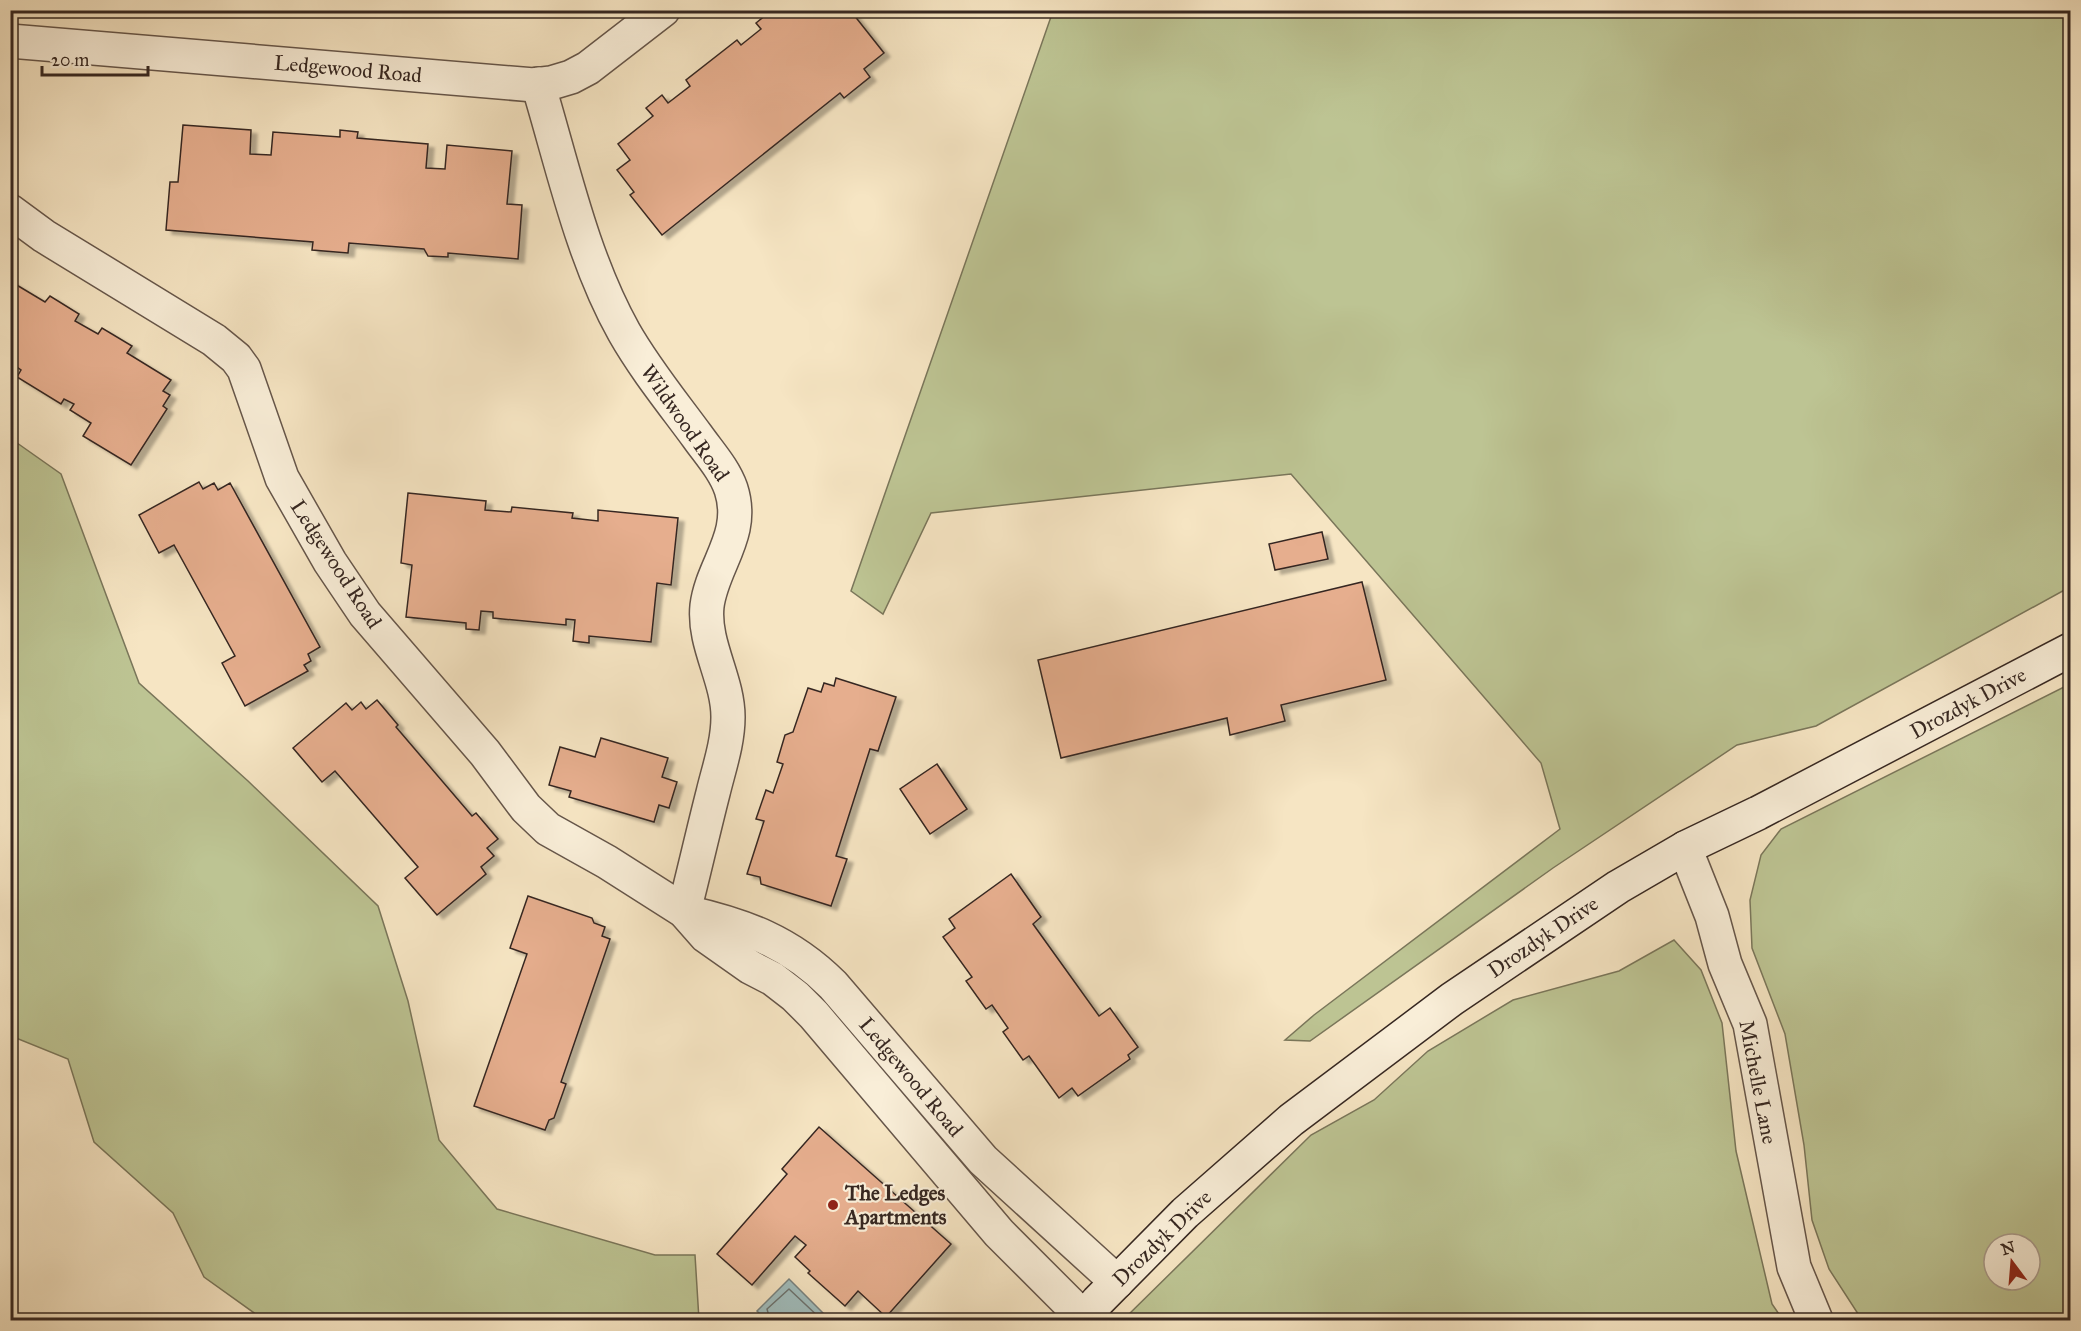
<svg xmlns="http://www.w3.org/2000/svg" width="2081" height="1331" viewBox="0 0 2081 1331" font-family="'IM FELL Great Primer',serif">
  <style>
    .green { fill: #bdc493; stroke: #7a765a; stroke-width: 1.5; fill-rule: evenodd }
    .water { fill: #a0bdbd; stroke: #76817f; stroke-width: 1.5 }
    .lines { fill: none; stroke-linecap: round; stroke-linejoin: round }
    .shore { stroke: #6b726f; stroke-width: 1.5 }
    .building { fill: #e6ae8e; stroke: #362721; stroke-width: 1.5; filter: url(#shadow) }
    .street-casing { stroke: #66564a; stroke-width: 36 }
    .secondary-casing { stroke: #362721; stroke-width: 36 }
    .street { stroke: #f9eed8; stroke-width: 33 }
    .secondary { stroke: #f9eed8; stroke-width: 33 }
    .poi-dot { fill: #8f2418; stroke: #f9eed8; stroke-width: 2 }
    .labels { text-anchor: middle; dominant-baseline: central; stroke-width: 4.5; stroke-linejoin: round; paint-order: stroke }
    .street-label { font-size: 21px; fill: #362721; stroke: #f9eed8 }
    .poi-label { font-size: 21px; font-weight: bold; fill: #362721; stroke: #f9eed8; text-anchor: start }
  </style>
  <defs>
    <filter id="shadow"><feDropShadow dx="6" dy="4" stdDeviation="1.5" flood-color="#0004"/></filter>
  </defs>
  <rect width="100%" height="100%" fill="#f6e5c3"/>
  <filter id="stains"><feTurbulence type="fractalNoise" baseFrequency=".00333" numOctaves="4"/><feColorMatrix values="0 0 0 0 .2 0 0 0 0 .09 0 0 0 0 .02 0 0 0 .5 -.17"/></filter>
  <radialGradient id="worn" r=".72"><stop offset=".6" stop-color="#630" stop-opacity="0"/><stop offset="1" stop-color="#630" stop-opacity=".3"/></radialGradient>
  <g class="green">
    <path d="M 1053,11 L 2070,11 L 2070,587 L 1816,726 L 1737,745 L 1553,868 L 1310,1041 L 1285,1040 L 1314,1015 L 1560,829 L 1541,763 L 1291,474 L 931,513 L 883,614 L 851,591 Z"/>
    <path d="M 10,438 L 61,474 L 139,683 L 248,781 L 378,906 L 408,1001 L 439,1140 L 497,1209 L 655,1255 L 695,1255 L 699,1320 L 264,1320 L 204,1277 L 173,1213 L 94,1142 L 68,1059 L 11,1036 Z"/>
    <path d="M 2070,684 L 2070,1320 L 1862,1320 L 1829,1269 L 1812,1220 L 1804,1145 L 1785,1034 L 1752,948 L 1750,900 L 1761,855 L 1781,829 ZM 1994,1244 L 2030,1244 L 2030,1280 L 1994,1280 Z"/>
    <path d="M 1674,940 L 1701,970 L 1722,1023 L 1736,1151 L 1772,1304 L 1783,1320 L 1123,1320 L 1311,1135 L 1374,1100 L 1428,1051 L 1513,1000 L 1619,971 Z"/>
  </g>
  <path class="water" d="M 789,1279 L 830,1320 L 766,1320 L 757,1311 Z"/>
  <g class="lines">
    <path class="shore" d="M 770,1320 L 767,1309 L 789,1289 L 822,1320"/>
  </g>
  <g class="building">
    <path d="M 772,10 L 850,10 L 884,53 L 864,69 L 870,77 L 844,98 L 840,93 L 662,235 L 630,195 L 634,192 L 617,170 L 630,160 L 618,144 L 653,116 L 646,108 L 662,95 L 668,103 L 690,86 L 686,80 L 737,40 L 741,45 L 761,29 L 756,23 Z"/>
    <path d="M 183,125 L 251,130 L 250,154 L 271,155 L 273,132 L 340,137 L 340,130 L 358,132 L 357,138 L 428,144 L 426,168 L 445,169 L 447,145 L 512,151 L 507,204 L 522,205 L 518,259 L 448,253 L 448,257 L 428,256 L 424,249 L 349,243 L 348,253 L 312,250 L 313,242 L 166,230 L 170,182 L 178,182 Z"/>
    <path d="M 10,281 L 45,302 L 50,296 L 79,314 L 75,321 L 98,334 L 102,328 L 132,346 L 127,353 L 171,380 L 163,391 L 170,395 L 163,406 L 167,409 L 131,465 L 83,436 L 91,423 L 70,410 L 74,404 L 64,399 L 61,404 L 17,377 L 21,370 L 14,365 L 10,371 Z"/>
    <path d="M 199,482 L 203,489 L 214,483 L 218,490 L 230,483 L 320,647 L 308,654 L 311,661 L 304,665 L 308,671 L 245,706 L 222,663 L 235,656 L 174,545 L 159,553 L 139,515 Z"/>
    <path d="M 408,493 L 486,501 L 485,510 L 511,512 L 512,507 L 573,513 L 572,518 L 598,521 L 598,510 L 678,518 L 671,585 L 657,583 L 651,642 L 589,636 L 589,643 L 573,641 L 575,620 L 566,619 L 566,625 L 493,618 L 493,612 L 481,611 L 479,630 L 466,629 L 466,623 L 406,617 L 412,565 L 401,563 Z"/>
    <path d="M 1322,532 L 1328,559 L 1275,570 L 1269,544 Z"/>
    <path d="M 1362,582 L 1386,680 L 1281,705 L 1285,721 L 1230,735 L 1227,718 L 1061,758 L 1038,660 Z"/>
    <path d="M 836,678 L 896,697 L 878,751 L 870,749 L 836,856 L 847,859 L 831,906 L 761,884 L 760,877 L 747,874 L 764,821 L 756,819 L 766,790 L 773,793 L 783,764 L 777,762 L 785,735 L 793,732 L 808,688 L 821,692 L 824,683 L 834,686 Z"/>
    <path d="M 377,700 L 398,725 L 396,727 L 472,816 L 476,813 L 498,839 L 487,848 L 494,856 L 481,867 L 486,874 L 437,915 L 405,878 L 418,867 L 335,771 L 322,782 L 293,748 L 346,703 L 352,710 L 361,702 L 366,709 Z"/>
    <path d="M 601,738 L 668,758 L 662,777 L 677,782 L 669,808 L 659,805 L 654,822 L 569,797 L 571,791 L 549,785 L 560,747 L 595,757 Z"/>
    <path d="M 937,764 L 967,809 L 930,834 L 900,789 Z"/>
    <path d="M 1011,874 L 1041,917 L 1033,924 L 1099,1016 L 1110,1008 L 1138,1047 L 1128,1055 L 1130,1059 L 1078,1096 L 1072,1088 L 1059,1098 L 1029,1056 L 1023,1060 L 1003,1032 L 1008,1028 L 992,1005 L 986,1009 L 966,981 L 972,977 L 943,937 L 955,928 L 949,919 Z"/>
    <path d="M 528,896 L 592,918 L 594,923 L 605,927 L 602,936 L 610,939 L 561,1082 L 566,1084 L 554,1118 L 549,1120 L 545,1130 L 474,1106 L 527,954 L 510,948 Z"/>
    <path d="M 819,1127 L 951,1244 L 886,1317 L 858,1291 L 845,1306 L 808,1273 L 810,1271 L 795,1257 L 806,1245 L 795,1236 L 752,1285 L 717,1254 L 787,1174 L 782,1169 Z"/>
  </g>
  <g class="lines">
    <g class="street-casing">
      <g id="street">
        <path d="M 10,41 L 534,85 L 551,83 L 571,77 L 588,68 L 663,10"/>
        <path d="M 538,84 C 563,167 582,257 624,332 C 645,369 672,402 697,436 C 709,453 724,469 731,489 C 746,535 712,565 707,606 C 703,644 728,679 728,717 C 728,743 719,768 713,793 C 703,832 694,872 684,911"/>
        <path d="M 10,211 L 44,236 L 214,340 L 236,358 L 244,369 L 282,478 L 330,562 L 365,614 L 485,753 L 526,808 L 548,829 L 607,862 L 684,911 L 706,936 L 750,967 L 773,979 L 795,996 L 814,1015 L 999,1233 L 1084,1318"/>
        <path d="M 1685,848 L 1712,916 L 1725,964 L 1750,1024 L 1794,1267 L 1816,1320"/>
        <path d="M 686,912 C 744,925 790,942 833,985 L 983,1160 L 1117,1282"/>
      </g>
    </g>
    <g class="secondary-casing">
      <path id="secondary" d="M 1082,1320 L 1098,1301 L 1185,1213 L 1291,1120 L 1452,999 L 1618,887 L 1685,848 L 1758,813 L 2070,650"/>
    </g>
    <use href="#street" class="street"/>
    <use href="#secondary" class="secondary"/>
  </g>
  <circle class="poi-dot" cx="833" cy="1205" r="6"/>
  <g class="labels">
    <g class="street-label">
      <text transform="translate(348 69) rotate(5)">Ledgewood Road</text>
      <text transform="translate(685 423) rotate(55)">Wildwood Road</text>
      <text transform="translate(336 564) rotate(57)">Ledgewood Road</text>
      <text transform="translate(1968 703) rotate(-28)">Drozdyk Drive</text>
      <text transform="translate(1543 937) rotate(-34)">Drozdyk Drive</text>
      <text transform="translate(911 1077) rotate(50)">Ledgewood Road</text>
      <text transform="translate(1758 1082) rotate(79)">Michelle Lane</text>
      <text transform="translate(1162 1238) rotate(-44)">Drozdyk Drive</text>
    </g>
    <g class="poi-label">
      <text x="845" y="1193">The Ledges<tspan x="845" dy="24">Apartments</tspan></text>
    </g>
  </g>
  <rect width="2081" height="1331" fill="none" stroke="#f6e5c3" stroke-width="36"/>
  <rect x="12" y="12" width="2057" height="1307" fill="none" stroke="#362721" stroke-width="3"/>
  <rect x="18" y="18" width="2045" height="1295" fill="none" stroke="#362721" stroke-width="1.5"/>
  <g transform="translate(2012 1262) rotate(344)"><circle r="28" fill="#f9eed8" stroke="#ab9e8f" stroke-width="1.5"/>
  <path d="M0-4.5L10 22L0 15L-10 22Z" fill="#8f2418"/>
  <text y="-9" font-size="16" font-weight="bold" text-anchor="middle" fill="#362721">N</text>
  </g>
  <path d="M42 66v9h106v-9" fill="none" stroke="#362721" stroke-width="3"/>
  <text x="51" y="66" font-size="18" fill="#362721" stroke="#f9eed8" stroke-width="4.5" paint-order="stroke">20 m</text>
  <rect width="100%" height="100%" filter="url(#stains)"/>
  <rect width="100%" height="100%" fill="url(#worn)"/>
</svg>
